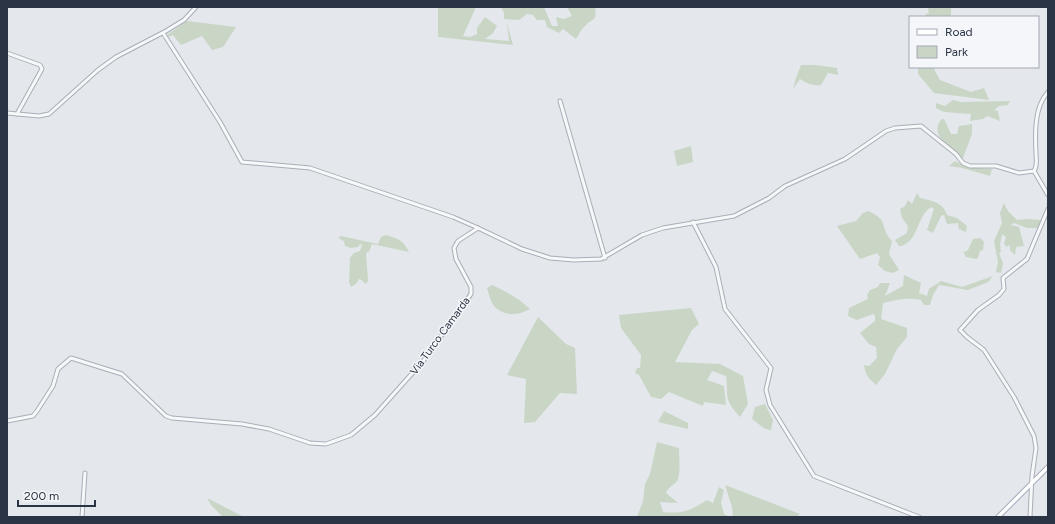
<svg xmlns="http://www.w3.org/2000/svg" width="1055" height="524" viewBox="0 0 1055 524" font-family="Figtree,sans-serif">
  <style>
    .green { fill: #c9d6c5 }
    .lines { fill: none; stroke-linecap: round; stroke-linejoin: round }
    .minor-casing { stroke: #a9aeb7; stroke-width: 5 }
    .major-casing { stroke: #a3abb8; stroke-width: 5.5 }
    .minor { stroke: #f7f8fa; stroke-width: 3 }
    .major { stroke: #fff; stroke-width: 3.5 }
    .labels { text-anchor: middle; dominant-baseline: central; stroke-width: 3; stroke-linejoin: round; paint-order: stroke }
    .street-label { font-size: 11px; fill: #2b3445; stroke: #f4f6f9 }
  </style>
  <rect width="100%" height="100%" fill="#e4e7ec"/>
  <g class="green">
    <path d="M 438,7 L 476,7 L 463,36 L 470,37 L 477,34 L 477,28 L 485,17 L 497,26 L 493,33 L 485,39 L 509,41 L 507,23 L 513,45 L 438,37 Z"/>
    <path d="M 501,7 L 544,7 L 552,26 L 558,26 L 556,17 L 564,19 L 572,16 L 567,7 L 595,7 C 597,22 594,17 586,25 C 582,28 579,34 576,39 L 563,29 L 559,33 L 547,27 L 545,20 L 537,20 L 533,15 L 527,14 L 519,20 L 504,19 L 504,13 Z"/>
    <path d="M 929,7 L 951,7 L 951,17 L 925,17 L 926,14 L 929,13 L 928,10 Z"/>
    <path d="M 187,21 L 236,27 L 223,47 L 212,50 L 202,36 L 181,45 L 173,35 L 168,37 L 167,35 Z"/>
    <path d="M 801,65 L 815,65 L 837,68 L 838,75 L 828,73 L 821,85 C 813,86 806,83 800,79 L 793,89 L 796,78 Z"/>
    <path d="M 918,67 L 934,67 L 935,71 L 940,80 L 971,92 L 984,88 L 989,100 L 934,93 L 918,74 Z"/>
    <path d="M 953,100 L 961,102 L 1010,101 L 1008,105 L 999,106 L 994,110 L 998,111 L 1000,121 L 987,116 L 983,119 L 970,121 L 971,114 L 944,112 L 936,108 L 936,103 L 945,106 Z"/>
    <path d="M 942,119 L 944,119 L 951,134 L 957,134 L 959,126 L 972,124 L 972,134 L 963,158 C 952,150 927,134 942,119 Z"/>
    <path d="M 691,146 L 693,162 L 677,166 L 674,151 Z"/>
    <path d="M 955,161 L 966,167 L 992,169 L 990,176 L 962,168 L 949,166 Z"/>
    <path d="M 917,193 L 920,198 C 932,201 943,202 947,215 L 957,218 L 967,226 L 966,232 L 959,229 L 958,223 L 947,224 L 944,215 L 941,216 L 933,233 L 927,230 L 934,209 L 932,207 C 921,212 919,228 912,238 C 910,241 906,244 902,246 L 899,246 L 895,240 L 907,233 L 908,226 L 902,218 L 900,209 L 905,206 L 908,200 L 912,204 Z"/>
    <path d="M 1004,203 L 1008,211 L 1017,220 L 1028,219 L 1041,220 L 1038,228 L 1027,228 L 1014,223 L 1011,225 L 1019,227 L 1024,246 L 1016,247 L 1015,255 L 1010,250 L 1010,245 L 1007,247 L 1004,244 L 1006,237 L 1002,234 L 1000,245 L 1001,252 L 999,253 L 1003,263 L 1001,273 L 996,272 L 998,262 L 994,241 L 1002,223 L 1000,213 Z"/>
    <path d="M 868,211 C 890,220 879,228 892,241 L 889,254 L 899,270 L 893,273 L 885,271 L 878,265 L 880,257 L 877,253 L 860,259 L 837,226 L 856,221 L 863,213 Z"/>
    <path d="M 386,235 C 399,239 403,240 409,252 L 372,244 L 369,252 L 366,253 L 368,281 L 366,284 L 364,283 L 362,280 L 359,279 L 357,283 L 351,287 L 349,282 L 350,258 L 354,253 L 360,251 L 362,245 L 360,244 L 358,247 L 351,248 L 345,246 L 344,241 L 338,238 L 341,236 L 378,244 L 381,237 Z"/>
    <path d="M 980,238 L 984,242 L 983,250 L 980,251 L 978,258 L 976,259 L 966,257 L 963,251 L 965,252 L 968,250 L 973,239 Z"/>
    <path d="M 904,275 L 921,283 L 919,293 L 927,296 L 929,289 L 941,281 L 962,287 L 993,276 L 988,282 L 968,290 L 939,285 L 933,295 L 930,305 L 924,305 L 921,300 C 908,297 896,300 883,303 L 881,319 L 907,328 L 907,337 L 897,349 L 885,374 L 876,385 C 869,379 865,374 864,365 L 869,366 L 877,358 L 876,347 L 869,344 L 860,333 L 875,321 L 875,315 L 873,314 L 857,320 L 848,316 L 849,308 L 868,299 L 867,295 L 870,290 L 878,287 L 880,283 L 890,283 L 885,296 L 903,286 Z"/>
    <path d="M 492,285 C 507,292 518,298 530,309 C 519,315 507,317 496,308 C 491,304 489,294 487,288 Z"/>
    <path d="M 691,308 L 699,324 L 692,330 L 675,362 L 720,364 L 743,376 L 748,404 L 740,417 C 734,410 726,402 727,391 C 727,385 727,382 726,376 L 712,371 L 707,380 L 724,386 L 726,405 L 704,402 L 703,406 L 669,392 L 661,399 L 651,397 L 639,375 L 635,373 L 637,368 L 640,368 L 641,355 L 621,328 L 619,315 Z"/>
    <path d="M 538,317 L 566,344 L 575,348 L 577,394 L 560,393 L 535,422 L 524,423 L 526,379 L 507,375 Z"/>
    <path d="M 765,404 L 773,420 L 771,430 L 765,429 L 752,419 L 755,407 Z"/>
    <path d="M 664,411 L 688,423 L 688,429 L 658,422 Z"/>
    <path d="M 657,442 L 679,448 C 679,455 681,476 677,481 C 673,486 669,486 666,493 L 678,503 L 660,502 L 663,512 C 683,514 690,511 707,500 L 713,503 L 719,487 L 724,490 L 721,503 L 724,514 L 730,517 L 637,517 L 643,501 L 645,484 L 650,474 Z"/>
    <path d="M 725,485 L 800,514 L 796,517 L 733,517 L 732,507 Z"/>
    <path d="M 207,498 L 244,517 L 223,517 L 211,505 Z"/>
  </g>
  <g class="lines">
    <g class="minor-casing">
      <g id="minor">
        <path d="M 163,33 L 220,122 L 242,162 L 310,168 L 453,217 L 478,228 L 522,249 L 550,258 L 574,260 L 601,259 L 642,235 L 663,228 L 734,216 L 769,198 L 785,186 L 845,159 L 886,131 L 895,128 L 921,126 L 956,154 L 963,163 L 970,166 L 996,166 L 1019,173 L 1034,171 C 1038,165 1036,160 1036,153 C 1035,134 1034,107 1048,92"/>
        <path d="M 7,53 L 40,65 L 42,69 L 17,114"/>
        <path d="M 560,101 L 605,258"/>
        <path d="M 7,113 L 39,116 L 49,114 L 98,70 L 116,57 L 166,31 L 184,20 L 196,7"/>
        <path d="M 1034,171 L 1048,195"/>
        <path d="M 693,222 L 716,267 L 725,309 L 771,368 L 766,390 L 770,405 L 814,476 L 919,517"/>
        <path d="M 7,421 L 33,416 L 37,411 L 53,386 L 58,369 L 71,358 L 122,374 L 166,416 L 172,418 L 242,424 L 269,429 L 310,443 L 326,444 L 351,435 L 375,415 L 424,360 L 471,294 L 471,287 L 456,259 L 454,248 L 458,241 L 478,228"/>
        <path d="M 82,517 L 85,473"/>
        <path d="M 1030,517 L 1032,476 L 1036,448 L 1034,436 L 1014,397 L 984,350 L 967,337 L 960,330 L 978,310 L 999,295 L 1004,289 L 1003,278 L 1027,259 L 1048,209"/>
      </g>
    </g>
    <g class="major-casing">
      <path id="major" d="M 998,517 L 1048,467"/>
    </g>
    <use href="#minor" class="minor"/>
    <use href="#major" class="major"/>
  </g>
  <g class="labels">
    <g class="street-label">
      <text transform="translate(440 336) rotate(-54)">Via Turco Camarda</text>
    </g>
  </g>
  <rect width="1055" height="524" fill="none" stroke="#2b3445" stroke-width="16"/>
  <rect x="909" y="16" width="130" height="52" fill="#f4f6f9" stroke="#a4a8b1"/>
  <rect x="917" y="29" width="20" height="6" fill="#ffffff" stroke="#a4a8b1"/>
  <text x="945" y="36" font-size="12" fill="#2b3445">Road</text>
  <rect x="917" y="46" width="20" height="12" fill="#c9d6c5" stroke="#a4a8b1"/>
  <text x="945" y="56" font-size="12" fill="#2b3445">Park</text>
  <path d="M18 500v6h77v-6" fill="none" stroke="#2b3445" stroke-width="2"/>
  <text x="24" y="500" font-size="12" fill="#2b3445" stroke="#f4f6f9" stroke-width="3" paint-order="stroke">200 m</text>
</svg>
